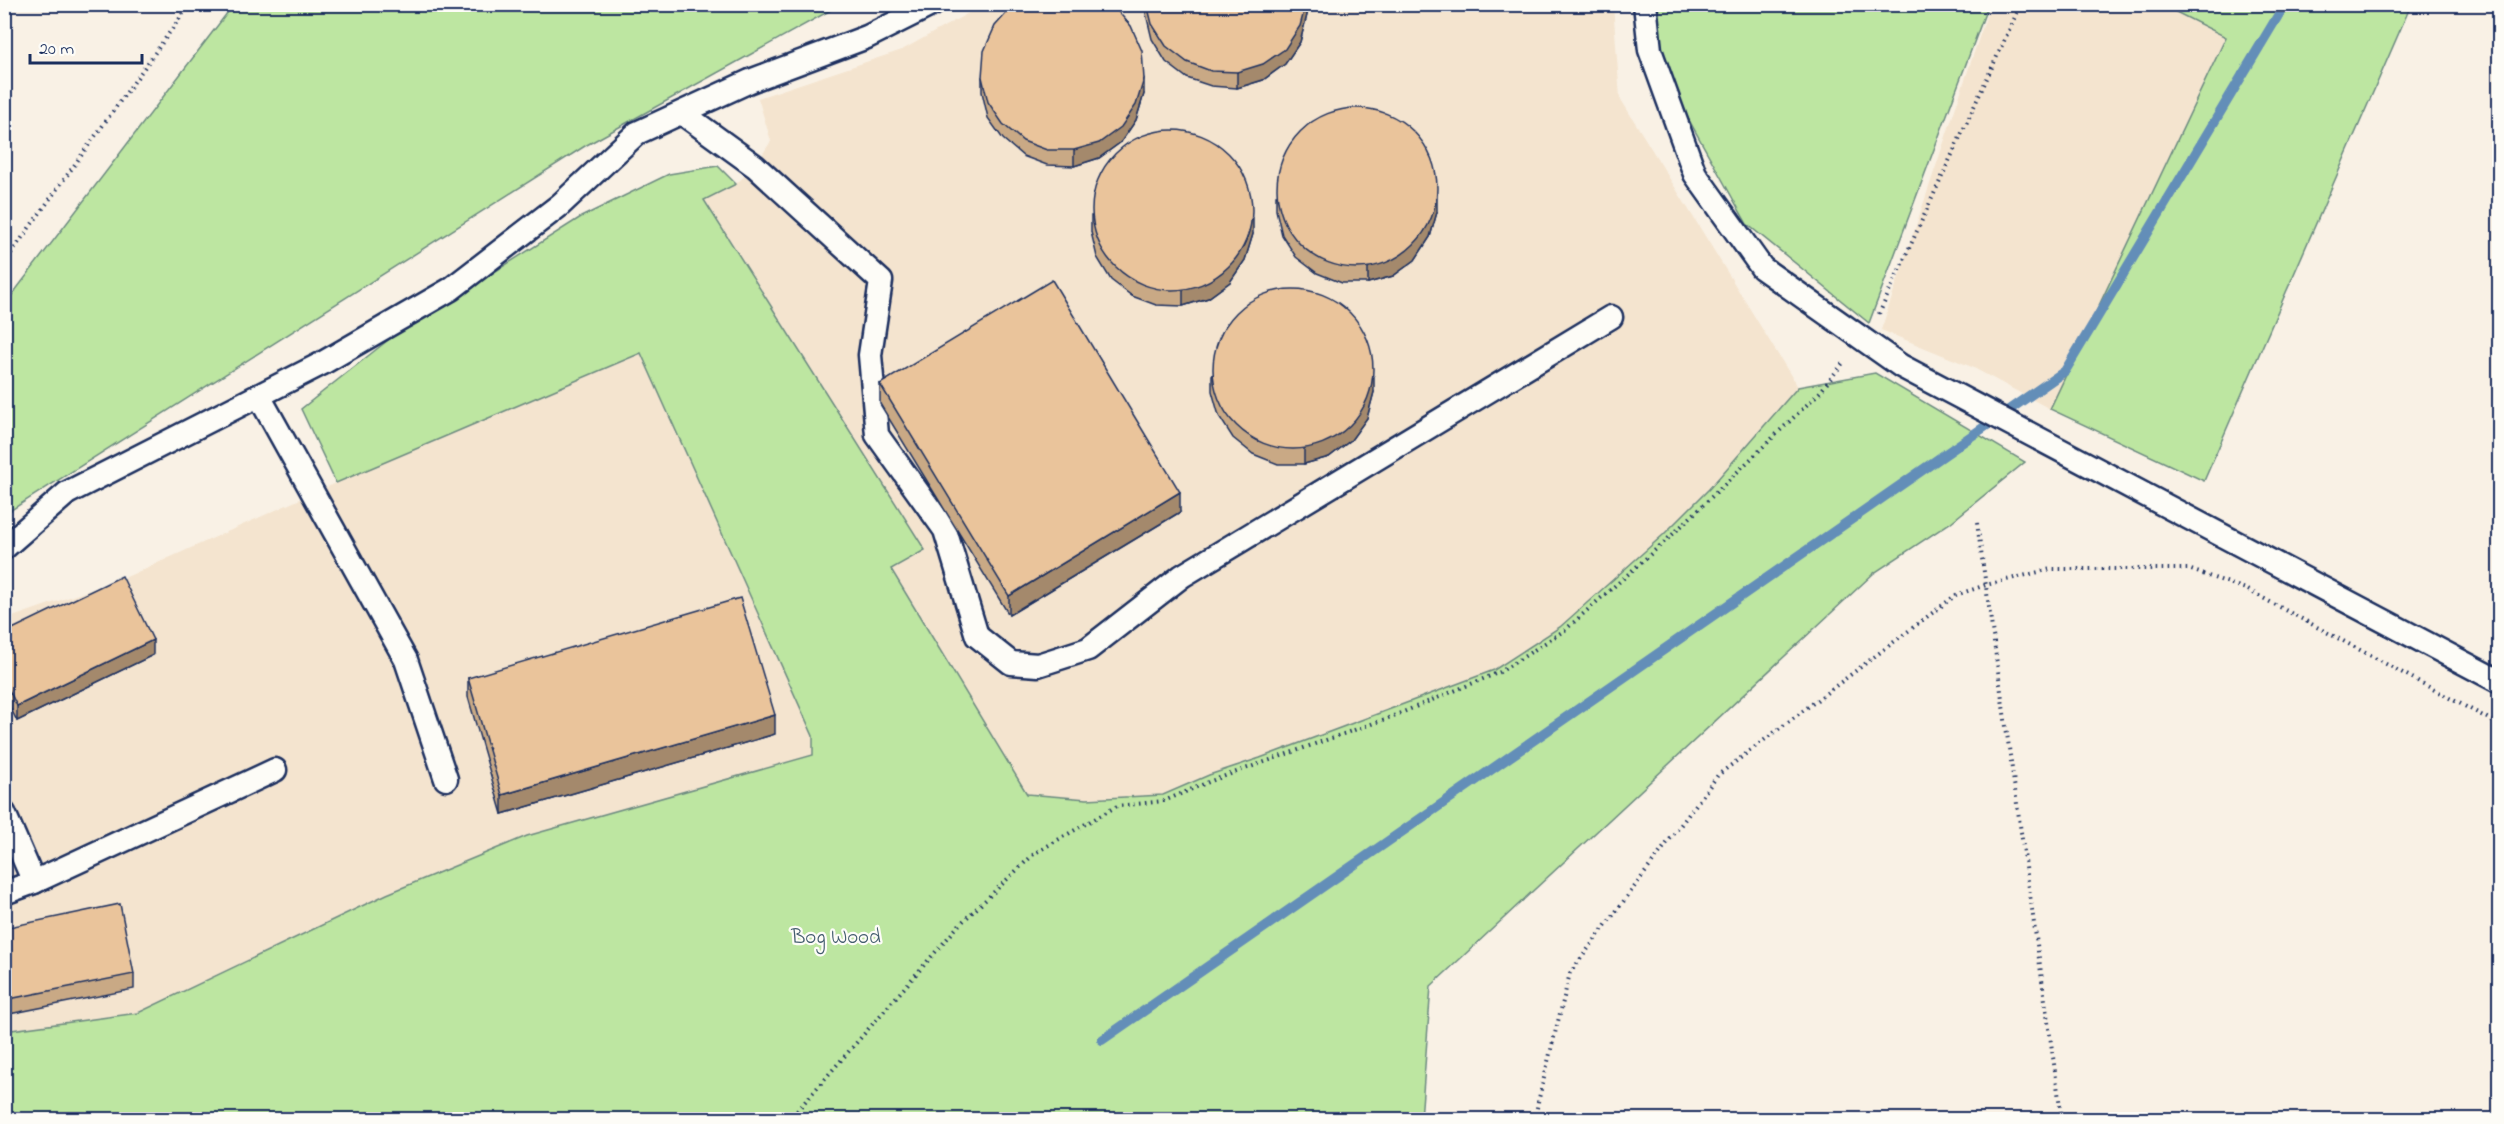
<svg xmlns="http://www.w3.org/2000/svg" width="2504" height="1124" viewBox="0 0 2504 1124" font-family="'Indie Flower',sans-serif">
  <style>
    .built { fill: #f4e4cf }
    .green { fill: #bde6a1; stroke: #6c8a80; stroke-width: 1.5 }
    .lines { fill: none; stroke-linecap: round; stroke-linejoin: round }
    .stream { stroke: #648eb8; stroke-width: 10 }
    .lane-casing { stroke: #1b2f5e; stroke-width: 27 }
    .path { stroke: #1b2f5e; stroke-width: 4; stroke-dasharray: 1.5 4.5; stroke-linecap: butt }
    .lane { stroke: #fdfcf7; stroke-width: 22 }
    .wall { fill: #c9a985; stroke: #1b2f5e; stroke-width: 1.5 }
    .shaded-wall { fill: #a4896c; stroke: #1b2f5e; stroke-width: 1.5 }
    .building { fill: #eac49b; stroke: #1b2f5e; stroke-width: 1.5 }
    .labels { text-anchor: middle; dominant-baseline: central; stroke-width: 4.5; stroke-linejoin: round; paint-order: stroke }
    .park-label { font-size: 21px; fill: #445d6f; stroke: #fdfcf7 }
  </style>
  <rect width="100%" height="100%" fill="#f9f1e5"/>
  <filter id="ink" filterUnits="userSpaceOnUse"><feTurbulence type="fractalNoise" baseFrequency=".0167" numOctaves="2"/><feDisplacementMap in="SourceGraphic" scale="12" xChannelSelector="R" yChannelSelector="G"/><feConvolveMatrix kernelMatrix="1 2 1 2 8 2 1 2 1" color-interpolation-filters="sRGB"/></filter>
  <g filter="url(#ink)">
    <g class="built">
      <path d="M 983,5 L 1613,5 L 1620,98 L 1798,387 L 1709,489 L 1663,535 L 1560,627 L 1494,670 L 1260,758 L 1209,775 L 1163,795 L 1087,799 L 1026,794 L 891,568 L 925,550 L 704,199 L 736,184 L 755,166 L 771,141 L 758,98 L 902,50 Z"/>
      <path d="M 1990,5 L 2162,5 L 2226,37 L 2050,409 L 1972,367 L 1881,330 Z"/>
      <path d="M 641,353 L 813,736 L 813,755 L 527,836 L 387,894 L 138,1013 L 5,1031 L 4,620 L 124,578 L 336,483 Z"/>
    </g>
    <g class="green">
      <path d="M 234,4 L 840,4 L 840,5 L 585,146 L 5,514 L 5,304 Z"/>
      <path d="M 1652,5 L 1988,5 L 1869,323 L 1747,224 L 1650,50 Z"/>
      <path d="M 2162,5 L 2411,5 L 2204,481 L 2050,409 L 2226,37 Z"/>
      <path d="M 718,166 L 736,184 L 704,200 L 925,550 L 891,569 L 1027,794 L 1087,799 L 1163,795 L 1209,775 L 1260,758 L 1494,670 L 1560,627 L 1663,535 L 1709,489 L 1798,387 L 1875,373 L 2025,462 L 1950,523 L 1874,573 L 1431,986 L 1421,1119 L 5,1119 L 4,1031 L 138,1013 L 387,894 L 527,836 L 813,755 L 813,736 L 641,353 L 336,483 L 301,409 L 392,337 L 581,217 L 669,174 Z"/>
    </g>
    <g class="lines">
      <path class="stream" d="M 1102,1040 L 2065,371 L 2285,4"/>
      <g class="lane-casing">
        <g id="lane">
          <path d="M 1645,4 L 1650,50 L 1695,174 L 1762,268 L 1901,366 L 2500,682"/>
          <path d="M 682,113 L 755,166 L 881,281 L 870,355 L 877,435 L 945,530 L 977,636 L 1011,663 L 1038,665 L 1088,649 L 1182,576 L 1611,317"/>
          <path d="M 259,396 L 406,660 L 446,779"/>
          <path d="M 4,548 L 67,493 L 321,364 L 451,289 L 560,205 L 637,133 L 750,81 L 867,37 L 933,4"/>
          <path d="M 4,813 L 34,882"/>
          <path d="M 4,893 L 34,882 L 275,770"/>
        </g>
      </g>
      <g class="path">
        <path d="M 4,263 L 190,4"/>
        <path d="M 1879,314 L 2021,4"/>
        <path d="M 1977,523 L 2062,1120"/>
        <path d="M 789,1120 L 959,925 L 1035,853 L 1117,806 L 1164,801 L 1211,781 L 1391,717 L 1500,672 L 1565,630 L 1671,536 L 1820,392 L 1843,363"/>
        <path d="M 1535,1120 L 1538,1102 L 1570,973 L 1718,775 L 1956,595 L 1986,585 L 2051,569 L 2188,569 L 2246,589 L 2500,725"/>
      </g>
      <use href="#lane" class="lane"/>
    </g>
    <g class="wall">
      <path d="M 1146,4 L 1307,4 L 1307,15 L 1300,42 L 1285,64 L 1263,80 L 1237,88 L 1211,86 L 1187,78 L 1166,62 L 1152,39 L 1146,14 Z"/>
      <path d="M 982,77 L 1144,94 L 1136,120 L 1121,142 L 1099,158 L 1074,166 L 1047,165 L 1023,156 L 1003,139 L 988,118 L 982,92 Z"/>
      <path d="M 1276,195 L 1437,212 L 1430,237 L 1415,260 L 1393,276 L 1368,283 L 1342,283 L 1317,273 L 1296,257 L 1282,235 L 1276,210 Z"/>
      <path d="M 1091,216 L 1253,234 L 1245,260 L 1230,282 L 1208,298 L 1183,306 L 1156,305 L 1132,296 L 1111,280 L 1097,257 L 1091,232 Z"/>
      <path d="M 1212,375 L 1374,392 L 1367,418 L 1351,440 L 1329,457 L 1304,464 L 1278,464 L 1253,454 L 1233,438 L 1219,416 L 1212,391 Z"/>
      <path d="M 880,384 L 1180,512 L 1009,615 L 880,404 Z"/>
      <path d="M 4,633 L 153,655 L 17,721 L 4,695 Z"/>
      <path d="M 468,678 L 775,734 L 502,814 L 468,697 Z"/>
      <path d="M 4,928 L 134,974 L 134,989 L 4,1015 Z"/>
    </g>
    <g class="shaded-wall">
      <path d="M 1306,4 L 1307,4 L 1307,15 L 1300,42 L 1285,64 L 1263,80 L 1237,88 L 1237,72 Z"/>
      <path d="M 1144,79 L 1144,94 L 1136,120 L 1121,142 L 1099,158 L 1074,166 L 1074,150 Z"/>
      <path d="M 1437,196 L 1437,212 L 1430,237 L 1415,260 L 1393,276 L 1368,283 L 1368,268 Z"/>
      <path d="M 1253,218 L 1253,234 L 1245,260 L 1230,282 L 1208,298 L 1183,306 L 1183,291 Z"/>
      <path d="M 1374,377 L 1374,392 L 1367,418 L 1351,440 L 1329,457 L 1304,464 L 1304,449 Z"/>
      <path d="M 1180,492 L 1180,512 L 1009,615 L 1009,596 Z"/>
      <path d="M 153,640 L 153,655 L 17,721 L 17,706 Z"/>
      <path d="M 775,715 L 775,734 L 502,814 L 502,795 Z"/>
    </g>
    <g class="building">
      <path d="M 1017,4 L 1109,4 L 1113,6 L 1131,26 L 1142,51 L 1144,79 L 1136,105 L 1121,127 L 1099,143 L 1074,150 L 1047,150 L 1023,141 L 1003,124 L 988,102 L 982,77 L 984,51 L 995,26 L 1012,7 Z"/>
      <path d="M 1147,4 L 1306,4 L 1300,26 L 1285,49 L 1263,64 L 1237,72 L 1211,71 L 1187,62 L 1166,46 L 1152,24 Z"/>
      <circle cx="1357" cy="188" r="80"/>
      <circle cx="1172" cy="210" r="80"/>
      <path d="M 1052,280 L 1180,492 L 1009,596 L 880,384 Z"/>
      <circle cx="1293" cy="369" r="80"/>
      <path d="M 122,576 L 153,640 L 17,706 L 4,680 L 4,633 Z"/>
      <path d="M 740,598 L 775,715 L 502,795 L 468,678 Z"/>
      <path d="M 120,904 L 134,974 L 4,1000 L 4,928 Z"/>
    </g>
  </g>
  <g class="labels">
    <g class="park-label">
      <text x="836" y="938">Bog Wood</text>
    </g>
  </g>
  <rect width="2504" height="1124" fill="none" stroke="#fdfcf7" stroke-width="24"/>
  <rect x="12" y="12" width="2480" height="1100" fill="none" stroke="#1b2f5e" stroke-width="2" filter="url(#ink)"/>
  <path d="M30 54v9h112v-9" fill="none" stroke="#1b2f5e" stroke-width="3"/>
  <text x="39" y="54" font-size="18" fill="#1b2f5e" stroke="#fdfcf7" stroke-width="4.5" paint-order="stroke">20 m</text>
</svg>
